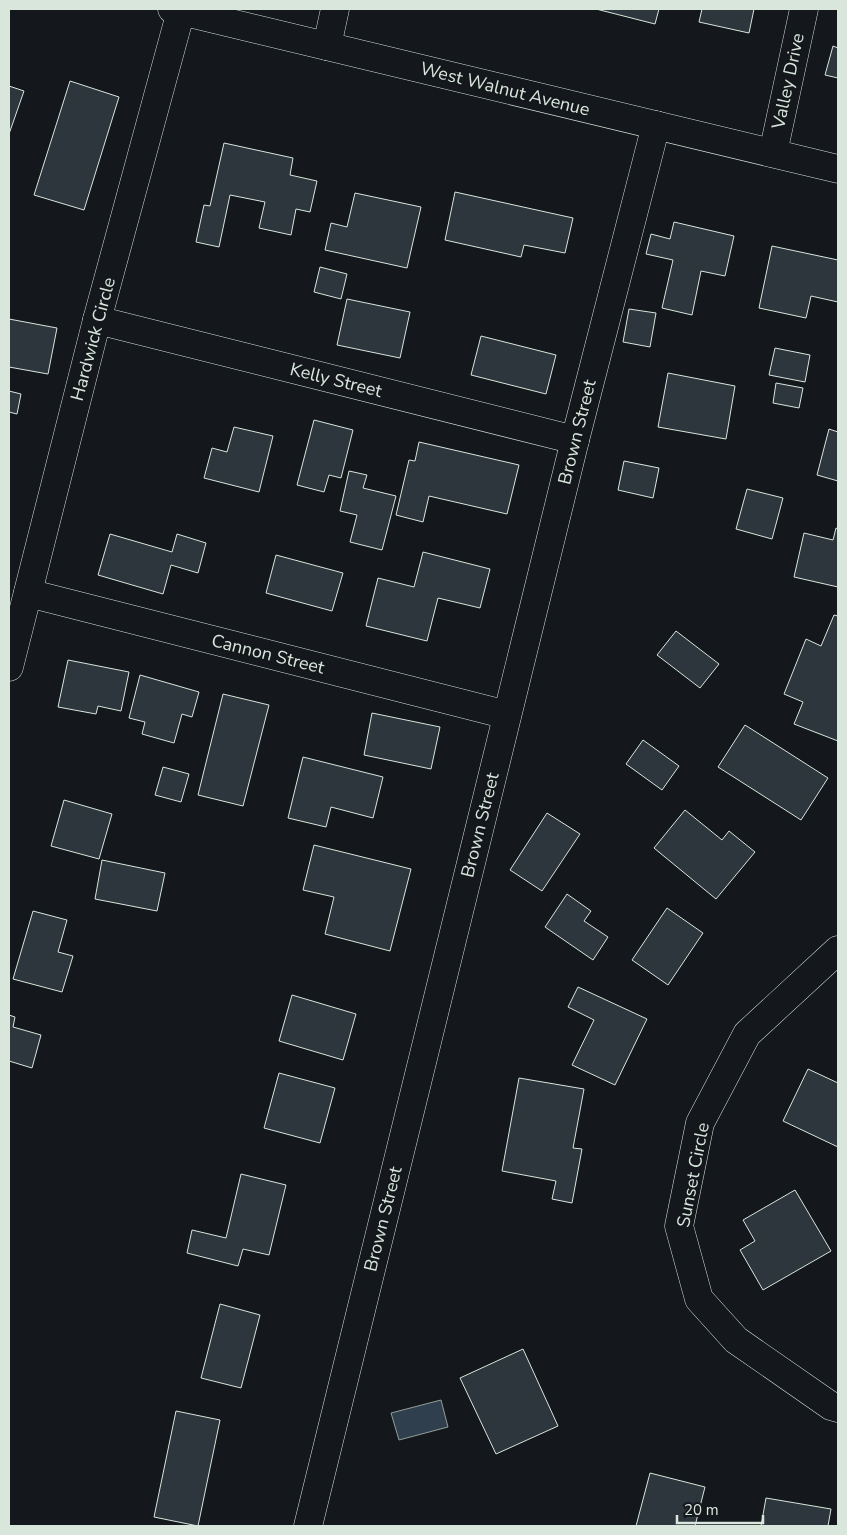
<svg xmlns="http://www.w3.org/2000/svg" width="847" height="1535" viewBox="0 0 847 1535" font-family="'Nunito Sans',sans-serif">
  <style>
    .water { fill: #2f3f4d; stroke: #939e99 }
    .building { fill: #2c363c; stroke: #d8e6dc }
    .lines { fill: none; stroke-linecap: round; stroke-linejoin: round }
    .minor-casing { stroke: #d8e6dc; stroke-width: 29 }
    .major-casing { stroke: #d8e6dc; stroke-width: 29 }
    .minor { stroke: #14181c; stroke-width: 28 }
    .major { stroke: #14181c; stroke-width: 28 }
    .labels { text-anchor: middle; dominant-baseline: central; stroke-width: 4; stroke-linejoin: round; paint-order: stroke }
    .street-label { font-size: 18px; fill: #d8e6dc; stroke: #14181c }
  </style>
  <rect width="100%" height="100%" fill="#14181c"/>
  <path class="water" d="M 441,1400 L 448,1427 L 399,1440 L 391,1413 Z"/>
  <g class="building">
    <path d="M 596,9 L 659,9 L 655,24 Z"/>
    <path d="M 702,9 L 754,9 L 749,33 L 699,22 Z"/>
    <path d="M 833,46 L 838,48 L 838,78 L 825,75 Z"/>
    <path d="M 70,81 L 119,97 L 84,210 L 34,195 Z"/>
    <path d="M 9,86 L 24,91 L 9,134 Z"/>
    <path d="M 224,143 L 293,158 L 290,175 L 317,181 L 310,212 L 296,209 L 291,235 L 259,228 L 265,202 L 230,195 L 219,247 L 196,242 L 204,205 L 210,206 Z"/>
    <path d="M 455,192 L 573,218 L 565,253 L 524,245 L 521,257 L 445,240 Z"/>
    <path d="M 355,193 L 421,207 L 407,268 L 325,250 L 331,223 L 347,227 Z"/>
    <path d="M 674,222 L 734,236 L 725,276 L 701,271 L 692,315 L 662,308 L 673,260 L 646,254 L 651,234 L 670,239 Z"/>
    <path d="M 772,246 L 838,260 L 838,302 L 811,296 L 806,318 L 759,308 Z"/>
    <path d="M 320,267 L 347,274 L 341,299 L 314,292 Z"/>
    <path d="M 347,299 L 410,312 L 400,358 L 337,345 Z"/>
    <path d="M 629,309 L 656,313 L 650,347 L 623,342 Z"/>
    <path d="M 9,319 L 57,328 L 48,374 L 9,367 Z"/>
    <path d="M 481,336 L 556,355 L 546,394 L 471,375 Z"/>
    <path d="M 775,348 L 810,355 L 805,382 L 769,375 Z"/>
    <path d="M 668,373 L 735,386 L 726,439 L 658,427 Z"/>
    <path d="M 776,383 L 803,388 L 799,408 L 773,403 Z"/>
    <path d="M 9,391 L 21,394 L 17,414 L 9,412 Z"/>
    <path d="M 314,420 L 353,430 L 341,478 L 329,475 L 324,492 L 297,485 Z"/>
    <path d="M 234,427 L 273,436 L 259,492 L 204,478 L 212,448 L 227,452 Z"/>
    <path d="M 829,429 L 838,432 L 838,481 L 817,475 Z"/>
    <path d="M 419,442 L 519,465 L 507,514 L 429,496 L 423,522 L 396,515 L 409,460 L 415,461 Z"/>
    <path d="M 624,461 L 659,468 L 653,498 L 618,490 Z"/>
    <path d="M 349,471 L 367,475 L 363,488 L 396,496 L 382,550 L 350,542 L 357,515 L 340,511 Z"/>
    <path d="M 747,489 L 783,498 L 772,539 L 736,529 Z"/>
    <path d="M 836,528 L 838,529 L 838,587 L 794,577 L 804,533 L 833,540 Z"/>
    <path d="M 110,534 L 172,552 L 177,534 L 206,543 L 198,573 L 171,565 L 163,594 L 98,575 Z"/>
    <path d="M 423,552 L 490,569 L 480,608 L 438,598 L 427,641 L 366,626 L 378,578 L 414,587 Z"/>
    <path d="M 276,555 L 343,573 L 332,611 L 266,593 Z"/>
    <path d="M 834,615 L 838,616 L 838,741 L 794,724 L 803,702 L 784,694 L 806,639 L 821,646 Z"/>
    <path d="M 676,631 L 719,664 L 700,688 L 657,655 Z"/>
    <path d="M 68,660 L 129,672 L 121,711 L 98,706 L 96,714 L 58,707 Z"/>
    <path d="M 140,675 L 199,692 L 192,717 L 182,714 L 174,743 L 142,734 L 145,722 L 129,718 Z"/>
    <path d="M 223,694 L 269,705 L 243,806 L 198,795 Z"/>
    <path d="M 372,713 L 440,727 L 431,769 L 364,755 Z"/>
    <path d="M 745,725 L 828,778 L 801,820 L 718,767 Z"/>
    <path d="M 643,740 L 679,766 L 662,790 L 626,764 Z"/>
    <path d="M 303,757 L 383,777 L 373,818 L 331,807 L 326,827 L 288,818 Z"/>
    <path d="M 163,767 L 189,774 L 181,802 L 155,795 Z"/>
    <path d="M 64,800 L 112,814 L 99,859 L 51,846 Z"/>
    <path d="M 685,810 L 722,840 L 729,831 L 755,852 L 716,899 L 654,848 Z"/>
    <path d="M 547,813 L 580,834 L 542,891 L 510,870 Z"/>
    <path d="M 314,845 L 411,869 L 390,951 L 325,934 L 334,897 L 303,890 Z"/>
    <path d="M 102,860 L 165,873 L 157,911 L 95,899 Z"/>
    <path d="M 567,894 L 591,911 L 584,921 L 608,937 L 593,960 L 545,927 Z"/>
    <path d="M 667,908 L 703,933 L 668,985 L 632,960 Z"/>
    <path d="M 33,911 L 67,920 L 58,952 L 73,956 L 62,992 L 13,979 Z"/>
    <path d="M 578,987 L 647,1019 L 615,1085 L 572,1065 L 594,1020 L 568,1007 Z"/>
    <path d="M 292,995 L 356,1014 L 343,1060 L 279,1041 Z"/>
    <path d="M 9,1015 L 15,1017 L 13,1027 L 41,1035 L 32,1068 L 9,1061 Z"/>
    <path d="M 808,1069 L 838,1083 L 838,1147 L 783,1121 Z"/>
    <path d="M 279,1073 L 335,1088 L 320,1143 L 264,1128 Z"/>
    <path d="M 519,1078 L 584,1089 L 573,1148 L 582,1149 L 572,1203 L 552,1199 L 556,1181 L 502,1171 Z"/>
    <path d="M 241,1174 L 286,1185 L 269,1255 L 243,1249 L 238,1266 L 187,1253 L 192,1230 L 226,1238 Z"/>
    <path d="M 795,1190 L 831,1251 L 763,1290 L 740,1250 L 755,1241 L 743,1220 Z"/>
    <path d="M 220,1304 L 260,1315 L 241,1388 L 201,1378 Z"/>
    <path d="M 523,1349 L 558,1426 L 496,1454 L 460,1378 Z"/>
    <path d="M 176,1411 L 220,1420 L 198,1526 L 154,1517 Z"/>
    <path d="M 650,1473 L 705,1487 L 695,1526 L 636,1526 Z"/>
    <path d="M 766,1498 L 831,1509 L 828,1526 L 761,1526 Z"/>
  </g>
  <g class="lines">
    <g class="minor-casing">
      <g id="minor">
        <path d="M 327,46 L 335,9"/>
        <path d="M 773,153 L 804,9"/>
        <path d="M 97,320 L 575,440"/>
        <path d="M 28,593 L 507,715"/>
        <path d="M 9,667 L 97,320 L 181,11"/>
        <path d="M 838,950 L 747,1034 L 700,1123 L 679,1226 L 699,1299 L 736,1340 L 831,1406 L 838,1408"/>
        <path d="M 308,1526 L 575,440 L 656,125"/>
      </g>
    </g>
    <g class="major-casing">
      <path id="major" d="M 172,9 L 838,169"/>
    </g>
    <use href="#minor" class="minor"/>
    <use href="#major" class="major"/>
  </g>
  <g class="labels">
    <g class="street-label">
      <text transform="translate(788 81) rotate(-78)">Valley Drive</text>
      <text transform="translate(505 89) rotate(14)">West Walnut Avenue</text>
      <text transform="translate(93 339) rotate(-75)">Hardwick Circle</text>
      <text transform="translate(336 380) rotate(14)">Kelly Street</text>
      <text transform="translate(577 432) rotate(-76)">Brown Street</text>
      <text transform="translate(268 654) rotate(14)">Cannon Street</text>
      <text transform="translate(480 825) rotate(-76)">Brown Street</text>
      <text transform="translate(693 1175) rotate(-79)">Sunset Circle</text>
      <text transform="translate(383 1219) rotate(-76)">Brown Street</text>
    </g>
  </g>
  <rect width="847" height="1535" fill="none" stroke="#d8e6dc" stroke-width="20"/>
  <path d="M677 1515v8h86v-8" fill="none" stroke="#d8e6dc" stroke-width="2.5"/>
  <text x="684" y="1515" font-size="15" fill="#d8e6dc" stroke="#14181c" stroke-width="4" paint-order="stroke">20 m</text>
</svg>
